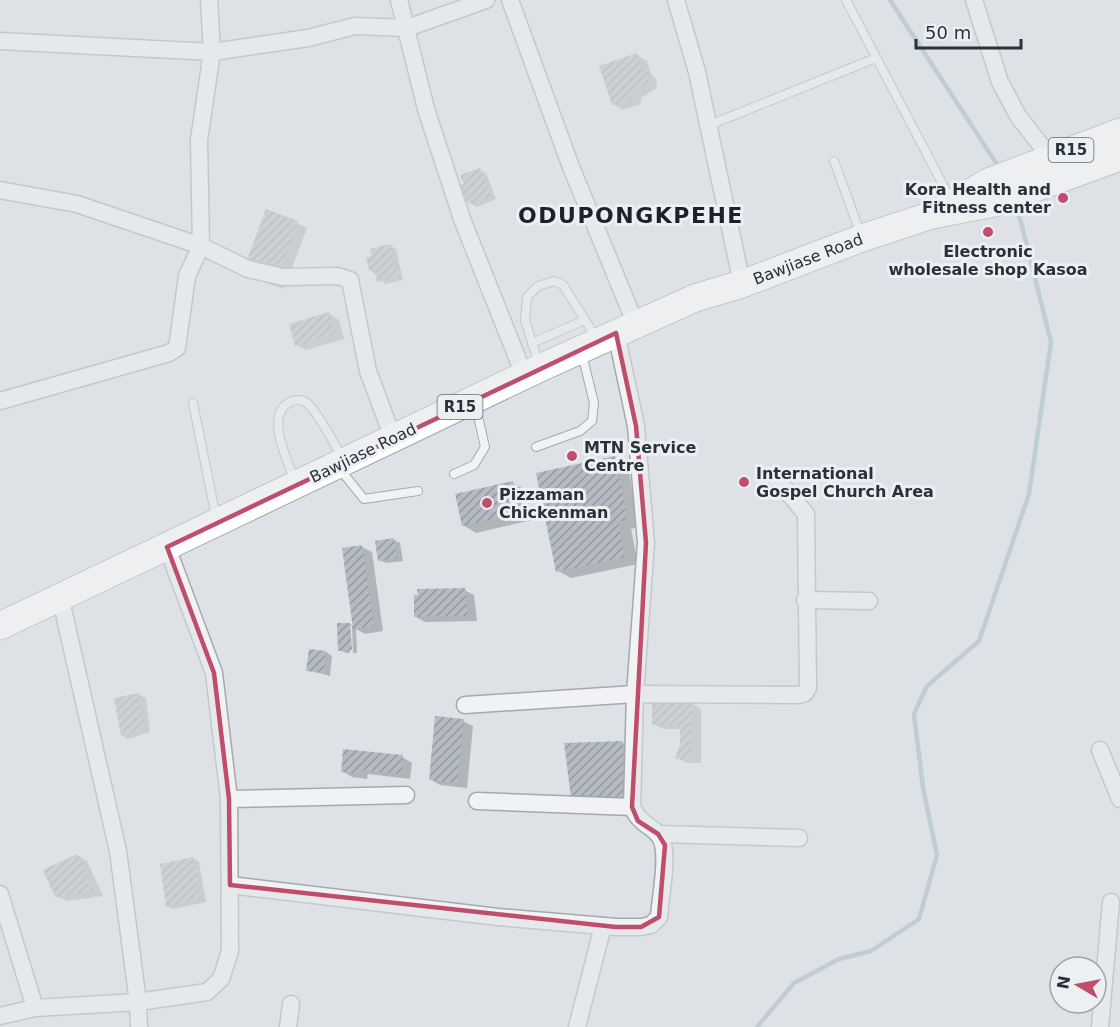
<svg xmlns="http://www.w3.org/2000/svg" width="1120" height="1027" viewBox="0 0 1120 1027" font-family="'DejaVu Sans',sans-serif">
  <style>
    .shadow { fill: #0003 }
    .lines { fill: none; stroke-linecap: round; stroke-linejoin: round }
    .stream { stroke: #9cb3c2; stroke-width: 4.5 }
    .building { fill: url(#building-hatch) }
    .service-casing { stroke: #a4a9af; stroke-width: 10 }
    .minor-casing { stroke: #a4a9af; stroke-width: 19 }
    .primary-casing { stroke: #9ea7b0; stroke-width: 29 }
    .service { stroke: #f0f2f4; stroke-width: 8 }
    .minor { stroke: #f0f2f4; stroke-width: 16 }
    .primary { stroke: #fff; stroke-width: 27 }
    .marked { fill: none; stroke: #bf4e6d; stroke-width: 4.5; stroke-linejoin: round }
    .poi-dot { fill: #bf4e6d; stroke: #edf0f3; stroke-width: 2 }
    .labels { text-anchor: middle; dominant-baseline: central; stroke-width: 6; stroke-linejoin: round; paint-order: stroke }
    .shield { fill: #edf0f3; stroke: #646a72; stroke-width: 1.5 }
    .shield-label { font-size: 15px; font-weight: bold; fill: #29313b }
    .poi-label { font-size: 16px; font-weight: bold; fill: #29313b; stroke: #edf0f3; text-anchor: start }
    .street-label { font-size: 16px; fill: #29313b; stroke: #edf0f3 }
    .district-label { font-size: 22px; font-weight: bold; letter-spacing: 1.5px; fill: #1b222b; stroke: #edf0f3 }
  </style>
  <defs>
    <pattern id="building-hatch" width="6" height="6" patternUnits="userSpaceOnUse" patternTransform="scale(1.5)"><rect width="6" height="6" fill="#b5bbc2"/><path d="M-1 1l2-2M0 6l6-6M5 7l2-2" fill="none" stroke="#93999f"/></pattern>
  </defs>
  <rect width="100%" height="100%" fill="#dee2e6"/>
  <g class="shadow">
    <path d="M 637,55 L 647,61 L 651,74 L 656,79 L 657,88 L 641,98 L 641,104 L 623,110 L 613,104 Z"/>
    <path d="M 479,170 L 486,173 L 496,199 L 477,207 L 462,199 L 465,185 Z"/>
    <path d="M 297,223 L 307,228 L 284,289 L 254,278 Z"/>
    <path d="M 390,245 L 396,249 L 403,280 L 385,284 L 370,269 Z"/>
    <path d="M 329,314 L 339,320 L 344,339 L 306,350 L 296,345 Z"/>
    <path d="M 614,458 L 628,465 L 638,527 L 631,529 L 638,564 L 571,578 L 558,571 Z"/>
    <path d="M 512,483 L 526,490 L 532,520 L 476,533 L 463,525 Z"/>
    <path d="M 394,540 L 400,543 L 403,561 L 386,563 L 380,560 Z"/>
    <path d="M 362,547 L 372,552 L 383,631 L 365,634 L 356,629 L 357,653 L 353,653 L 352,626 L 349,626 L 350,653 L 346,653 L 340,650 L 338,625 L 350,624 L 355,627 L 343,549 Z"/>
    <path d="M 464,590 L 474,595 L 477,621 L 425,622 L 416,617 Z"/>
    <path d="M 326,652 L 332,656 L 330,676 L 308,670 Z"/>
    <path d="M 140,695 L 146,698 L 150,732 L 128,739 L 122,735 Z"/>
    <path d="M 691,703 L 701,709 L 701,763 L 687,763 L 677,758 L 682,745 L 682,729 L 664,729 L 654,724 Z"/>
    <path d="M 463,721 L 473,726 L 467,788 L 440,785 L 430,779 Z"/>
    <path d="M 623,743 L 636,750 L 637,808 L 586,805 Z"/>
    <path d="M 402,757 L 412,763 L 410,779 L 368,774 L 367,779 L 352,777 L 342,771 Z"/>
    <path d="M 77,855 L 87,861 L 103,896 L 67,901 L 57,896 Z"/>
    <path d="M 193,858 L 199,862 L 206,902 L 173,909 L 167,906 Z"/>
  </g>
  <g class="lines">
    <g class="stream">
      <path d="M 890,0 L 1000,169"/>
      <path d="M 757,1027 L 794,983 L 839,959 L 871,951 L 919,919 L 937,855 L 923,788 L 914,714 L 927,686 L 979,641 L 1029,494 L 1051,342 L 1021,222 L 1014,204"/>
    </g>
  </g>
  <g class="building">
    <path d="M 637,53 L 641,67 L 647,72 L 648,83 L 632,92 L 632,98 L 612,105 L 599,66 Z"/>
    <path d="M 480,168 L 491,196 L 469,204 L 467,197 L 461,200 L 456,187 L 464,184 L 460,175 Z"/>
    <path d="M 266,209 L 298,221 L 274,285 L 242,273 Z"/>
    <path d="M 390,244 L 398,277 L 377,282 L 375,271 L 369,270 L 366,258 L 372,256 L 370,249 Z"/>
    <path d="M 329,312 L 335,334 L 295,346 L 289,324 Z"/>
    <path d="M 615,456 L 625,507 L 626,520 L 618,522 L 625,557 L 556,572 L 536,473 Z"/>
    <path d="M 513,481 L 520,513 L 462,526 L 455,494 Z"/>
    <path d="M 394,538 L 397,558 L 378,561 L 375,541 Z"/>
    <path d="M 362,545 L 374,626 L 353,629 L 342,548 Z"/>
    <path d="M 465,588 L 468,616 L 414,617 L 414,595 L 418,595 L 417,589 Z"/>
    <path d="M 337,623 L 350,623 L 352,650 L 338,651 Z"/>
    <path d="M 309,649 L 326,651 L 324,673 L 306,671 Z"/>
    <path d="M 140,693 L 144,729 L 121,736 L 114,698 Z"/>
    <path d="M 652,702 L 692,702 L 691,759 L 675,759 L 680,744 L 680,725 L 652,725 Z"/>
    <path d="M 435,716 L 464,719 L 457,783 L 429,780 Z"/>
    <path d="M 623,741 L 624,801 L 571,798 L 564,743 Z"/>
    <path d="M 343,749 L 403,755 L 401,774 L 358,770 L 357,774 L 341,772 Z"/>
    <path d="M 77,854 L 94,891 L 55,897 L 43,870 Z"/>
    <path d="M 193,857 L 201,899 L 166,907 L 160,864 Z"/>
  </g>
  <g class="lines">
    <g class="service-casing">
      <g id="service">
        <path d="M 846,0 L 951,200"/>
        <path d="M 707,126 L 876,58"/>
        <path d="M 834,161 L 861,235"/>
        <path d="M 532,343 L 585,320"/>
        <path d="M 539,365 L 525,320 L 527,297 L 538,286 L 554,281 L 563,285 L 597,339"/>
        <path d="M 193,403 L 216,517"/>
        <path d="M 536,447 L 580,431 L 592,421 L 594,403 L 582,354"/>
        <path d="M 339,468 L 364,499 L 418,491"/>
        <path d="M 454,474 L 474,465 L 485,447 L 475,403"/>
        <path d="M 294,480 C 288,460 264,415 290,402 C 297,398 305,400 310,406 C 323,421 333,442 343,459"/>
      </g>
    </g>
    <g class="minor-casing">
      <g id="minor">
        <path d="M 399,0 L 426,109 L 462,219 L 524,375"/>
        <path d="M 510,0 L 571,167 L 636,325"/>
        <path d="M 676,0 L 697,72 L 742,284"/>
        <path d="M 974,0 L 1000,82 L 1018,116 L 1051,158"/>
        <path d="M 0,41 L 212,52 L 308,38 L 355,26 L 407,28 L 486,0"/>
        <path d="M 0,190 L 77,204 L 201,246 L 248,269 L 283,277 L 338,276 L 350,280 L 368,371 L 393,438"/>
        <path d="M 0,401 L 169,353 L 177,348 L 187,276 L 201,246 L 199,140 L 212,52 L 209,0"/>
        <path d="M 60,596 L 118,851 L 138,1002 L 139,1027"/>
        <path d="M 805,600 L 869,601"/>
        <path d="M 465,705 L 635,694 L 799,695 L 805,693 L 808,688 L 806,514 L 775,477"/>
        <path d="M 1100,750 L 1120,799"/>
        <path d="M 229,799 L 406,795"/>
        <path d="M 477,801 L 632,807"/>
        <path d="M 658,834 L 799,838"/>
        <path d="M 230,885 L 498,917 L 616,927 L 641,927 L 651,925 L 659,917 C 660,898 670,852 660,837 C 652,824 642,828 632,807 L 635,694 L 646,543 L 636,426 L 616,333"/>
        <path d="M 0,894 L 35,1008"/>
        <path d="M 0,1016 L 35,1008 L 138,1002 L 207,992 L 221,979 L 230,951 L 229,799 L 214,673 L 167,547"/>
        <path d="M 288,1027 L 291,1004"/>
        <path d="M 577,1027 L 603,926"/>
        <path d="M 1100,1027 L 1111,902"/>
      </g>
    </g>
    <g class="primary-casing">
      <g id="primary">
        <path d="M 949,206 L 988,182 L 1120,132"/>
        <path d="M 0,626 L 540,368 L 695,298 L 742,284 L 862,238 L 932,215 L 994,203 L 1120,157"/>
      </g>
    </g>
    <use href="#service" class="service"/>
    <use href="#minor" class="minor"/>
    <use href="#primary" class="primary"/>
  </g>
  <path d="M0 0H1120V1027H0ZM 616,333 L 636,426 L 646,543 L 632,807 L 638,821 L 658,834 L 665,845 L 659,917 L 641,927 L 616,927 L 230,885 L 229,799 L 214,673 L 167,547 Z" fill="#dee2e6" fill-opacity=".55" fill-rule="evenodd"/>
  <path class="marked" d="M 616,333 L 636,426 L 646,543 L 632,807 L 638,821 L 658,834 L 665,845 L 659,917 L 641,927 L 616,927 L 230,885 L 229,799 L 214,673 L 167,547 Z"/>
  <g class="poi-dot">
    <circle cx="1063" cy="198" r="6"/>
    <circle cx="988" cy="232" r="6"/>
    <circle cx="572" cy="456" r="6"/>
    <circle cx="744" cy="482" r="6"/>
    <circle cx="487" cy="503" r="6"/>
  </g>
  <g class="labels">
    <g class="shield">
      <rect x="1048.5" y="138" width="45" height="24" rx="4.5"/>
      <rect x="437.5" y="395" width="45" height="24" rx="4.5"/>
    </g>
    <g class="shield-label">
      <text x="1071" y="150">R15</text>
      <text x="460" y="407">R15</text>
    </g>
    <g class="poi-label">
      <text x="1051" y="189" text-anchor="end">Kora Health and<tspan x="1051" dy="18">Fitness center</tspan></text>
      <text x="988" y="251" text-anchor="middle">Electronic<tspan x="988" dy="18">wholesale shop Kasoa</tspan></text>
      <text x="584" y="447">MTN Service<tspan x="584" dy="18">Centre</tspan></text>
      <text x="756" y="473">International<tspan x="756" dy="18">Gospel Church Area</tspan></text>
      <text x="499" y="494">Pizzaman<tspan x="499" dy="18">Chickenman</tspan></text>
    </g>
    <g class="street-label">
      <text transform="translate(808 259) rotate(-21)">Bawjiase Road</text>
      <text transform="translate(363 453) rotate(-26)">Bawjiase Road</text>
    </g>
    <g class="district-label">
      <text x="631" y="215">ODUPONGKPEHE</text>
    </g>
  </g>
  <g transform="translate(1078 985) rotate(280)"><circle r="28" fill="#edf0f3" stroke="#9fa4a9" stroke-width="1.5"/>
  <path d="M0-4.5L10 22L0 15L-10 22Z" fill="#bf4e6d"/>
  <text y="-9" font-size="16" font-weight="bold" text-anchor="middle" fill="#29313b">N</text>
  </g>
  <path d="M916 39v9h105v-9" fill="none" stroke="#29313b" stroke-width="3"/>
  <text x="925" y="39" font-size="18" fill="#29313b" stroke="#edf0f3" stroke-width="4.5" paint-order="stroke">50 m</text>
</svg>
